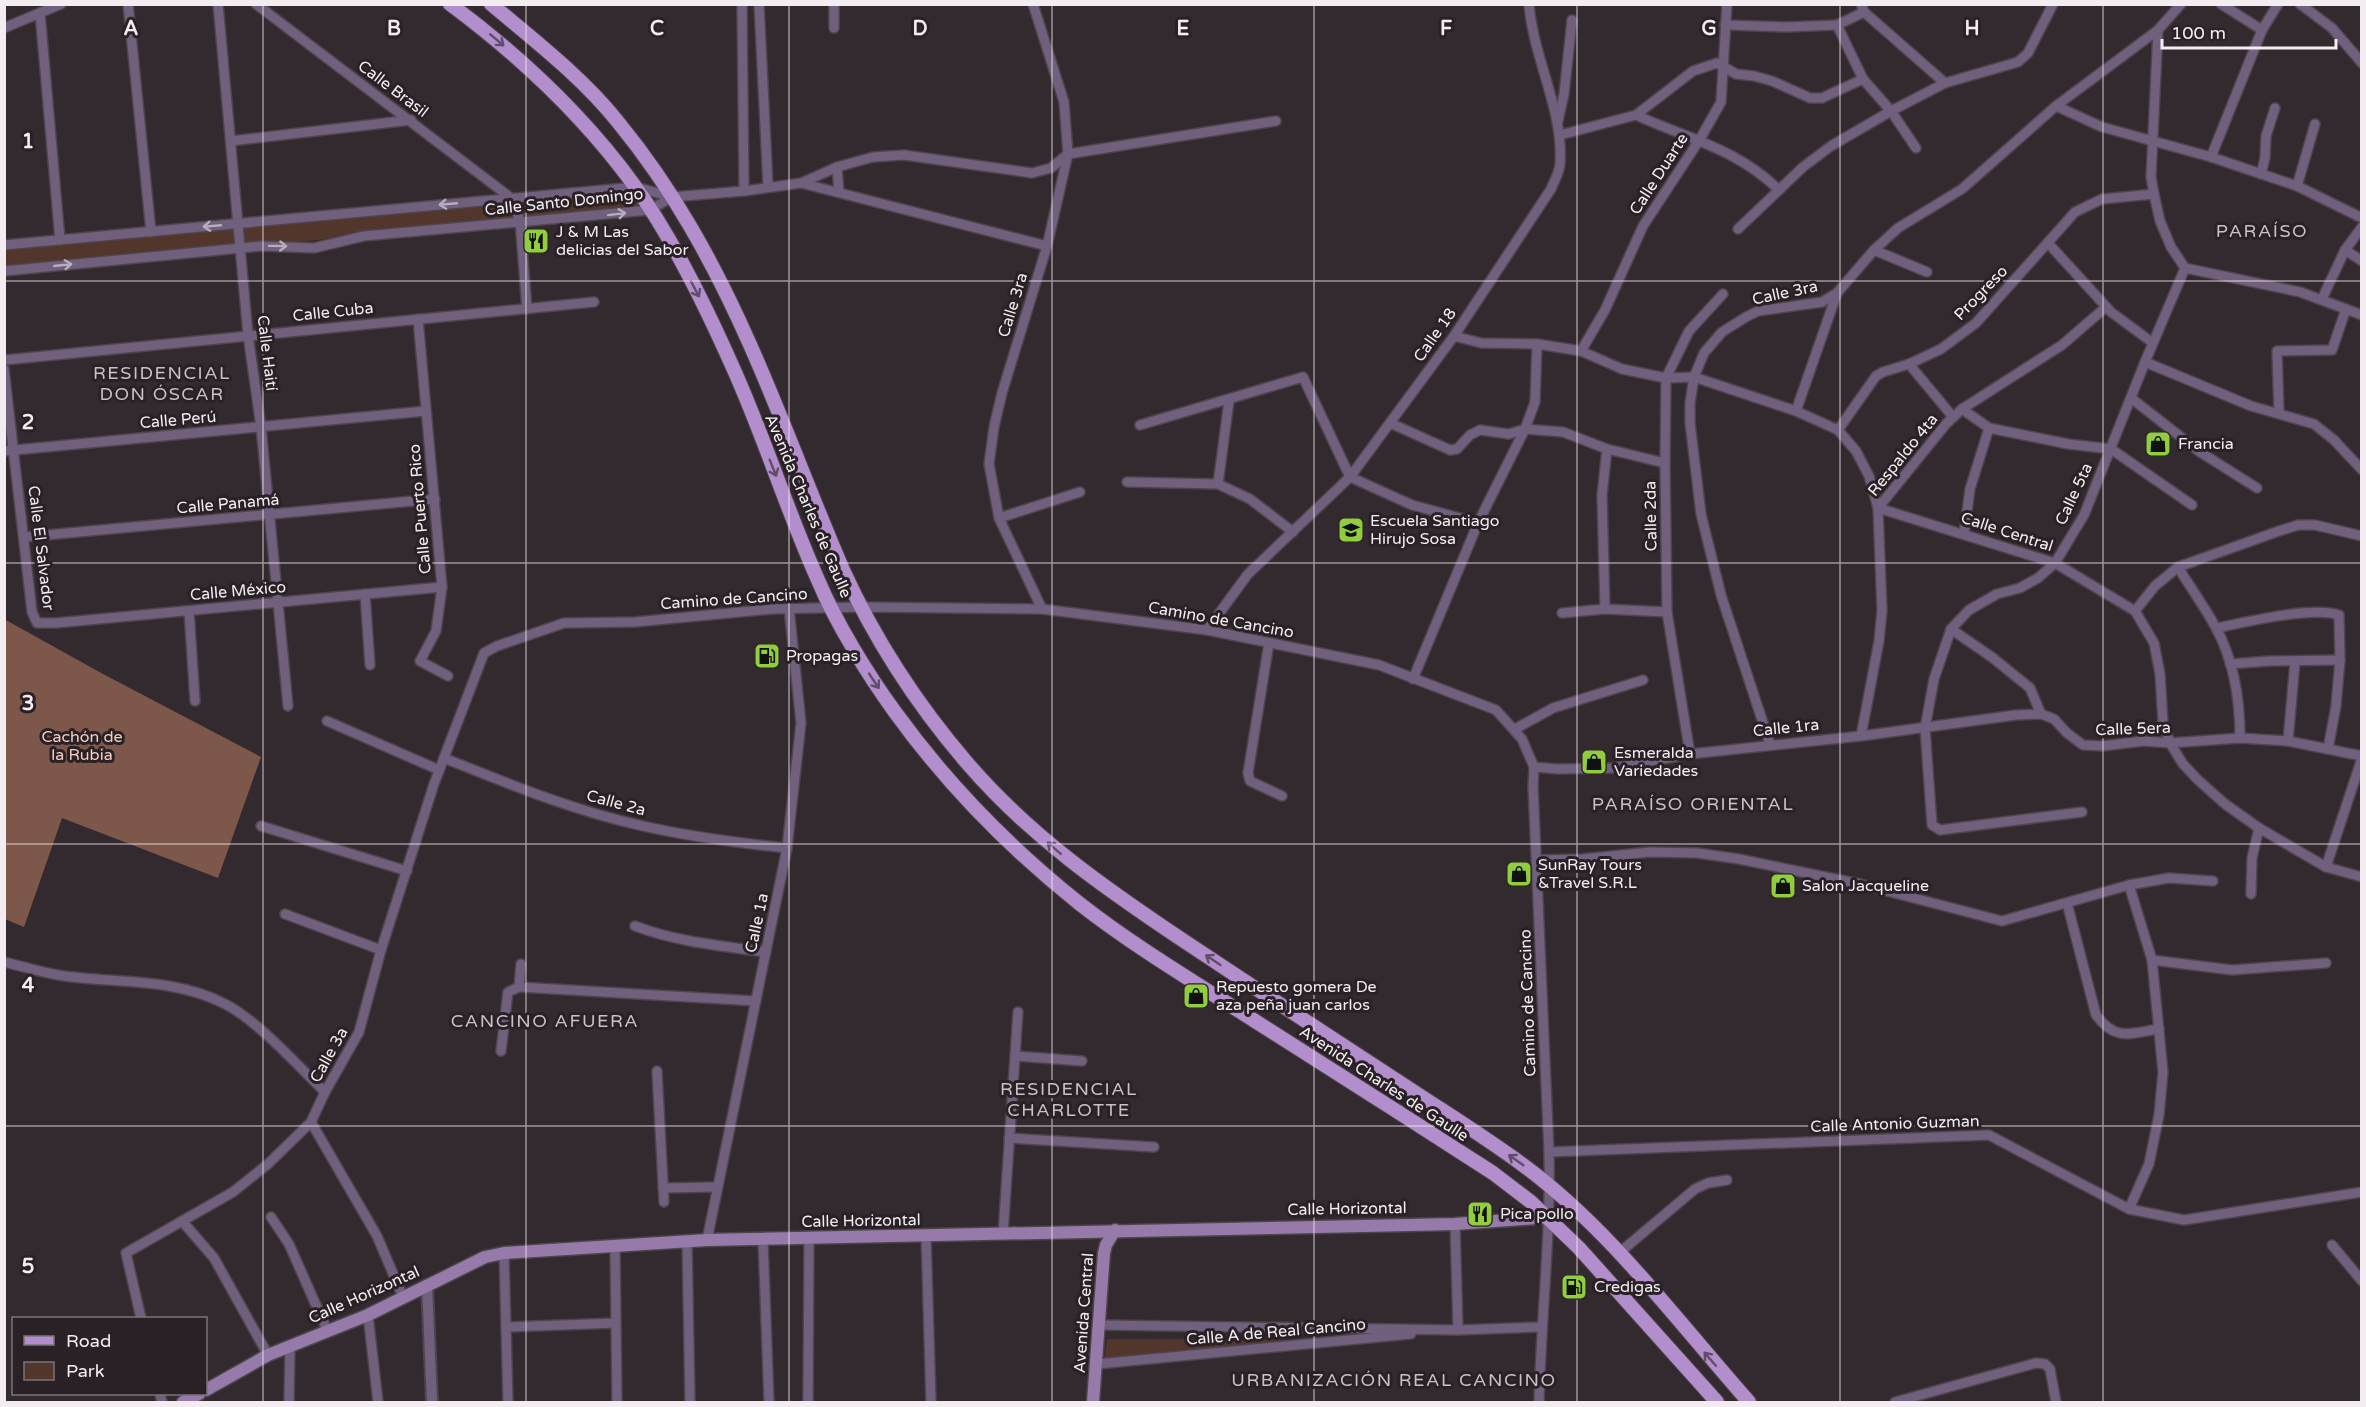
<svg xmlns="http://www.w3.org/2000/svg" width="2366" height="1407" viewBox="0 0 2366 1407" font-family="'Varela Round',sans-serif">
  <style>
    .green { fill: #52352b }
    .forest { fill: #7d574a }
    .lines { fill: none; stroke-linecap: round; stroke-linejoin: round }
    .minor-casing { stroke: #4e454b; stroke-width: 12 }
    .tertiary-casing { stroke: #4e454b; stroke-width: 14 }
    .secondary-casing { stroke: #4e454b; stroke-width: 15 }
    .primary-casing { stroke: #4e454b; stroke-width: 16 }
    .minor { stroke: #705f7d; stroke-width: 9 }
    .tertiary { stroke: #705f7d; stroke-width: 10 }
    .secondary { stroke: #967aaa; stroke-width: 12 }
    .primary { stroke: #b38ecd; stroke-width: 14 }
    .oneway { stroke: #604d69 }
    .oneway2 { stroke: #b8adbd }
    .grid { fill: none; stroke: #f3edf1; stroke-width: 1.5; stroke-opacity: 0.55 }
    .labels { text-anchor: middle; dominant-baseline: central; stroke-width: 6; stroke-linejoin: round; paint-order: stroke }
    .street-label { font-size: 16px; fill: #f3edf1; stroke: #292126 }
    .poi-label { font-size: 16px; fill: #f3edf1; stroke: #292126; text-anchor: start }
    .park-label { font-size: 16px; fill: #f6cdbf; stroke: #292126 }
    .neighbourhood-label { font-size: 18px; letter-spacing: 1.5px; fill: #ccc0c7; stroke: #292126 }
    .grid-label { font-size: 20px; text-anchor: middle; font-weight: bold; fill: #f3edf1; stroke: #292126; stroke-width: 6; stroke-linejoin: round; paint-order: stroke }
  </style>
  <rect width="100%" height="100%" fill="#332a30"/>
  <g class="green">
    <path d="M 634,189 L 646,208 L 5,270 L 5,248 Z"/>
    <path d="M 1107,1339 L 1385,1340 L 1103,1368 Z"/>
  </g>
  <path class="forest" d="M 4,619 L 103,674 L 261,757 L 218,878 L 62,818 L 24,927 L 5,919 Z"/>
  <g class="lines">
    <g class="minor-casing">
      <g id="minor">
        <path d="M 128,4 L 151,232"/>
        <path d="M 218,4 L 248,335 L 261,427 L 288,706"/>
        <path d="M 256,4 L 511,198 L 520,221 L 527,309"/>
        <path d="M 742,4 L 744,191"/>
        <path d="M 759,4 L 768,186"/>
        <path d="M 1033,4 L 1064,102 L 1068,154 L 1047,246 L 1002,393 L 994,427 L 989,464 L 999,518 L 1042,609"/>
        <path d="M 1861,4 L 1864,12 L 1945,83"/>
        <path d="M 2221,4 L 2262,30"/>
        <path d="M 2300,4 L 2332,28 L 2362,63"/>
        <path d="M 40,13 L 60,240"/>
        <path d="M 1725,25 L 1786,27 L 1837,25 L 1864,12"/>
        <path d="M 1837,25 L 1863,79 L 1891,111 L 1916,148"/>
        <path d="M 4,28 L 61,4"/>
        <path d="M 834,28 L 834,4"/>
        <path d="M 2158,30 L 2151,177 L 2154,194 L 2160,221 L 2171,247 L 2185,268 L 2300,292 L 2362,315"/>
        <path d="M 2056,106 L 2102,127 L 2211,157 L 2297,186 L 2362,218"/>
        <path d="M 1636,115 C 1688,139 1736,148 1779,190"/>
        <path d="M 1558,121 L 1564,94 L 1572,20"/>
        <path d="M 1560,135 L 1636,115 L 1693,71 L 1717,63 L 1736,74 L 1754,76 L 1772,81 L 1810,98 L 1822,98 L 1863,79"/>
        <path d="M 231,141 L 411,120"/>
        <path d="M 2211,157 L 2262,30 L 2278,4"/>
        <path d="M 837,167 L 839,192"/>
        <path d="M 2261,174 L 2265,158 L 2266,136 L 2275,108"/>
        <path d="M 801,183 L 1047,246"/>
        <path d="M 2297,186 L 2315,124"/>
        <path d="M 1738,229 L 1803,167 L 1831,146 L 1891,111 L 1945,83 L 2018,62 L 2028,53 L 2053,4"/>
        <path d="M 2048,243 L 2111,312 L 2153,343"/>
        <path d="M 4,245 L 636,187 L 672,197 L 744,191 L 801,183 L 837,167 L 873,157 L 904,155 L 1032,173 L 1051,168 L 1068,154 L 1276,121"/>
        <path d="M 1874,250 L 1927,272"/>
        <path d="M 2345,250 L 2362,261"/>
        <path d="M 4,271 L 262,246 L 314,248 L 364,236 L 650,210 L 672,197"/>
        <path d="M 2322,299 L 2345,250 L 2362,227"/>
        <path d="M 418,319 L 442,587 L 436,631 L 420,661 L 448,676"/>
        <path d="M 1454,336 L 1481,343 L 1537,344 L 1581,351 L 1622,369 L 1666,378 L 1694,377 L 1796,411 L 1838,430 L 1856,451 L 1869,476 L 1878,508 L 2055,563 L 2135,611 L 2154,643 L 2160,674 L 2163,722 L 2170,743 L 2183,764 L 2197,779 L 2225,804 L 2259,828 L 2326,867 L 2362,877"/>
        <path d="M 1581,351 L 1605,310 L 1643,226 L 1700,139 L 1721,102 L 1727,4"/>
        <path d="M 4,360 L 594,302"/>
        <path d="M 2145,362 L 2251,406 L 2314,424 L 2334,440 L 2362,470"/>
        <path d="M 1909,364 L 1953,417"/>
        <path d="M 4,369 L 32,612 L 37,623 L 56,623 L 442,587"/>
        <path d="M 2131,398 L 2200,452 L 2257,488"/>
        <path d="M 1962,409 L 1989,428 L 2068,444 L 2111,449 L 2192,505"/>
        <path d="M 1796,411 L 1837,293"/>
        <path d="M 2279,413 L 2277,351 L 2332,350 L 2346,309"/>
        <path d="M 1390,423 L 1450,450 L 1457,449 L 1470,435 L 1480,430 L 1509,434 L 1525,429 L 1563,432 L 1607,449 L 1665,463"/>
        <path d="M 1140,425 L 1303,377 L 1350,477 L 1412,505 L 1478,523"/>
        <path d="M 1838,430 L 1876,376 L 1883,372 L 1909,364 L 1941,349 L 1976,323 L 2075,212 L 2102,199 L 2154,194"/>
        <path d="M 4,451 L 426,411"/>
        <path d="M 1127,482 L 1218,484 L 1250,499 L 1293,532"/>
        <path d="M 1218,484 L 1229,401"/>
        <path d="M 999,518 L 1080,492"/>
        <path d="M 1964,534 L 1970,489 L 1989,428"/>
        <path d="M 25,537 L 435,499"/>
        <path d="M 2178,567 C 2190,587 2204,606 2215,626 C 2234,660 2240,700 2240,738"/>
        <path d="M 365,594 L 370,665"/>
        <path d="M 1605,609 L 1602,495 L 1607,449"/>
        <path d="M 189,611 L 195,701"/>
        <path d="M 2135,611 L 2155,586 L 2178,567 L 2279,531 L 2298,525 L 2315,525 L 2362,536"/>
        <path d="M 1562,613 L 1605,609 L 1667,612"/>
        <path d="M 2217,628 C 2245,622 2313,606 2339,615 L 2340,660 L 2336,706 L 2328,749"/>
        <path d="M 1951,629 L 1993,658 L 2030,688 L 2041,714 L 2054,719 L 2067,733 L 2083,745 L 2103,746 L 2143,741 L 2170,743 L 2240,738 L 2288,741 L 2362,756"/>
        <path d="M 1207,630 L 1248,574 L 1350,477 L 1454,336 L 1551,189 C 1554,181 1560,172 1560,163 C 1564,112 1533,57 1529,4"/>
        <path d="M 1269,643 L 1248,773 L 1250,781 L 1282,796"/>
        <path d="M 2230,664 L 2269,661 L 2340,660"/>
        <path d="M 1413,679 L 1478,523 L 1525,429 L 1535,402 L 1537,344"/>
        <path d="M 327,721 L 439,770"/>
        <path d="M 1515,729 L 1553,708 L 1643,680"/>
        <path d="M 1861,736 L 1879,641 L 1882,611 L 1878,508 L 1946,424 L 1962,409 L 2062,345 L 2106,307"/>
        <path d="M 2288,741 L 2295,662"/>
        <path d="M 1770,744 L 1721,595 L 1701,514 L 1690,423 L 1690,403 L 1694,377 L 1704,353 L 1722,332 L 1746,317 L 1758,311 L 1822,302 L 1837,293 L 1874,250 L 1898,228 L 1962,189 L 2056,106 L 2158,30 L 2181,4"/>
        <path d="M 1690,754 L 1667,612 L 1665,463 L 1666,378 L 1689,331 L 1723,294"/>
        <path d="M 444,758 C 509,784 574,811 643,826 C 691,837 739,843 787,848"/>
        <path d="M 1534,767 L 1558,769 L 1613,768 L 1690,754 L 1861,736 L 2016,715 L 2041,714"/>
        <path d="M 2082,812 L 1940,830 L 1932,825 L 1925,728 L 1934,679 L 1951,629 L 1969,610 L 1997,594 L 2020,588 L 2038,578 L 2055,563 L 2084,515 L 2145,362 L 2185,268"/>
        <path d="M 261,826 L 407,871"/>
        <path d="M 1537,860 L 1582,859 L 1650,852 L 1697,853 L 1739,859 L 1860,884 L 2002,921 L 2129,885 L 2169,878 L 2213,881"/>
        <path d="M 2326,867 L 2362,758"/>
        <path d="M 2251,894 L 2252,858 L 2259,828"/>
        <path d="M 2067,903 L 2096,1015 C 2116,1042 2130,1033 2159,1029"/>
        <path d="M 285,914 L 381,950"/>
        <path d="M 635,926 C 677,942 722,946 766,952"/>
        <path d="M 2152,960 L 2232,970 L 2326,963"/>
        <path d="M 4,962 C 22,966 40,972 58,975 C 114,984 173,977 225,1004 C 257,1020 298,1066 325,1092"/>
        <path d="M 521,964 L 519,987 L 756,1001"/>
        <path d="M 501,1051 L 508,992 L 519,987"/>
        <path d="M 1015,1056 L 1082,1061"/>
        <path d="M 657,1071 L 664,1202"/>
        <path d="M 311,1122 L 377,1236 L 403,1297"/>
        <path d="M 1009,1138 L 1154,1147"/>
        <path d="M 663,1188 L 716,1187"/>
        <path d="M 2129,1209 L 2149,1164 L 2159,1115 L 2163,1072 L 2152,960 L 2129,885"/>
        <path d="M 271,1217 L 289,1244 L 327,1330"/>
        <path d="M 182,1221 L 214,1258 L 268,1355"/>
        <path d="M 1455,1224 L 1458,1330"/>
        <path d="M 1003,1234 L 1018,1012"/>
        <path d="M 926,1236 L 931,1402"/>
        <path d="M 707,1240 L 787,848 L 801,723 L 789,608"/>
        <path d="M 763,1240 L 769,1402"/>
        <path d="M 687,1241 L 690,1402"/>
        <path d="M 615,1245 L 617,1402"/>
        <path d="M 2332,1245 L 2362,1281"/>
        <path d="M 504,1253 L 508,1402"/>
        <path d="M 1619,1253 L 1695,1189 L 1708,1183 L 1727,1180"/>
        <path d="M 368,1315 L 378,1402"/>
        <path d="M 141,1318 L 126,1253 L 233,1192 L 268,1164 L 311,1122 L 325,1092 L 359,1032 L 381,950 L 434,784 L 484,653 L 497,646 L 564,623 L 635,622 L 773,609 L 862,607 L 1042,609 L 1207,630 L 1379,665 L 1496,710 L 1522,739 L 1534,767 L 1533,786 L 1549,1152"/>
        <path d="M 1100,1325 L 1458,1330 L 1541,1327"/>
        <path d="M 506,1327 L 616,1323"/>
        <path d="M 1097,1364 L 1411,1334"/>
        <path d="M 160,1394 L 162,1402"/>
        <path d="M 289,1402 L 290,1345"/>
        <path d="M 808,1402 L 809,1239"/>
        <path d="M 1539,1402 C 1541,1319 1551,1235 1549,1152 L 1989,1135 L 2129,1209 L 2184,1220 L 2362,1192"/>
        <path d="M 1895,1402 L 2036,1363 L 2045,1364 L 2050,1369 L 2056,1402"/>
      </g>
    </g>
    <g class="tertiary-casing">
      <path id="tertiary" d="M 427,1285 L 432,1402"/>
    </g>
    <g class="secondary-casing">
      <g id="secondary">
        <path d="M 206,1390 L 268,1355 L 368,1315 L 485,1257 L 504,1253 L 707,1240 L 1455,1224 L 1549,1217"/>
        <path d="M 183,1402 L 199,1394"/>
        <path d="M 1093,1402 L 1104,1253 L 1106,1245 L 1115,1230"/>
      </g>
    </g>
    <g class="primary-casing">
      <g id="primary">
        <path d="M 450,4 C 520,56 583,115 634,185 C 673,238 707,309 734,370 C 765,439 787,511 818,580 C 836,623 868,675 895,712 C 947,784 1011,849 1080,904 C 1135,947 1196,983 1255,1021 C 1334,1071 1414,1122 1493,1173 L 1531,1202 L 1579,1248 L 1717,1402"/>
        <path d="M 491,4 C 535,41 582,77 618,122 C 645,155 669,190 690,226 C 754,335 793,454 843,570 C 875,640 918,706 968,764 C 1030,836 1106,889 1184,941 C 1262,993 1341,1044 1419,1095 C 1454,1118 1489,1140 1523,1165 C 1611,1230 1677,1321 1749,1402"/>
      </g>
    </g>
    <use href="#minor" class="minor"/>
    <use href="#tertiary" class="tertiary"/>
    <use href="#secondary" class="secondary"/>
    <use href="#primary" class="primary"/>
  </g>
  <defs><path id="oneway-shaft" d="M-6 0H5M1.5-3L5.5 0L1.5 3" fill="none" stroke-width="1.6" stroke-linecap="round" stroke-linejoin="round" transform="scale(1.5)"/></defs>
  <g class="oneway">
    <use href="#oneway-shaft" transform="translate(497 40) rotate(40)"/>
    <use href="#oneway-shaft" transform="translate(695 289) rotate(62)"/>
    <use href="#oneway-shaft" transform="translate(773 468) rotate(68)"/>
    <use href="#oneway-shaft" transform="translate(874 681) rotate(56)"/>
    <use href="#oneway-shaft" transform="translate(1054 848) rotate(-139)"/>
    <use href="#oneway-shaft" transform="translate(1213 960) rotate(-146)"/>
    <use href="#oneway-shaft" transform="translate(1516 1160) rotate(-145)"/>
    <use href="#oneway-shaft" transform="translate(1710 1359) rotate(-131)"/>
  </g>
  <g class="oneway2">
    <use href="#oneway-shaft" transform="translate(448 204) rotate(175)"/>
    <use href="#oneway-shaft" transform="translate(617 214) rotate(-7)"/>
    <use href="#oneway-shaft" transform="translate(212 226) rotate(175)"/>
    <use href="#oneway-shaft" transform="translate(278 246) rotate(1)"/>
    <use href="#oneway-shaft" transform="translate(63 265) rotate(-6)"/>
  </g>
  <path class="grid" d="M 263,4 L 263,1402M 526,4 L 526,1402M 789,4 L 789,1402M 1052,4 L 1052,1402M 1314,4 L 1314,1402M 1577,4 L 1577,1402M 1840,4 L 1840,1402M 2103,4 L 2103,1402M 4,281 L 2362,281M 4,563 L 2362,563M 4,844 L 2362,844M 4,1126 L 2362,1126"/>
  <defs>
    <g id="restaurant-square" transform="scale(1.35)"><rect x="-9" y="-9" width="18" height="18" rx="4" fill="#91cd3f" stroke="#292126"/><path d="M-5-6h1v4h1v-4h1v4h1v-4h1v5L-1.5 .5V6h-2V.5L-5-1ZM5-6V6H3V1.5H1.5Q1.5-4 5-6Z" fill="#111"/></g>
    <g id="shop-square" transform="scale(1.35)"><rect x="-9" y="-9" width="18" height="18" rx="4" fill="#91cd3f" stroke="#292126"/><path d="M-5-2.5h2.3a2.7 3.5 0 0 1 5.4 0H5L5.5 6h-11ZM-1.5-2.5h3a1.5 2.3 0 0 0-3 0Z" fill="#111"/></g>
    <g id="school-square" transform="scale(1.35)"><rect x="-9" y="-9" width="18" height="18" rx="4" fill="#91cd3f" stroke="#292126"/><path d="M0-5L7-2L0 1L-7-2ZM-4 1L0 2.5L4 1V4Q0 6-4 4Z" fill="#111"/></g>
    <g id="fuel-square" transform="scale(1.35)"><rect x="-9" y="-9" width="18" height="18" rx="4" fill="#91cd3f" stroke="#292126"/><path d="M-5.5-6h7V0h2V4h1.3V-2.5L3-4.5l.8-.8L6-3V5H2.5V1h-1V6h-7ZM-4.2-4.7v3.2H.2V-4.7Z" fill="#111"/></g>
  </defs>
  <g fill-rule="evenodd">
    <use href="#restaurant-square" x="536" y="241"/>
    <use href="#shop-square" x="2158" y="444"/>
    <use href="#school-square" x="1351" y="530"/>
    <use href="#fuel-square" x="767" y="656"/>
    <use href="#shop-square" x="1594" y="762"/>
    <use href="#shop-square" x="1519" y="874"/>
    <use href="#shop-square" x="1783" y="886"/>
    <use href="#shop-square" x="1196" y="996"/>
    <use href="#restaurant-square" x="1480" y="1214"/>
    <use href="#fuel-square" x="1574" y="1287"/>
  </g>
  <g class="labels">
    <g class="street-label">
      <text transform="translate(393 89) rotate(37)">Calle Brasil</text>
      <text transform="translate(1659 174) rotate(-57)">Calle Duarte</text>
      <text transform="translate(564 202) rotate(-6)">Calle Santo Domingo</text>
      <text transform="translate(1785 293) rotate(-12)">Calle 3ra</text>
      <text transform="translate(1981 293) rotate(-46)">Progreso</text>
      <text transform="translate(1013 305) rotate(-73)">Calle 3ra</text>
      <text transform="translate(333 312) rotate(-6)">Calle Cuba</text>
      <text transform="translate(1435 335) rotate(-55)">Calle 18</text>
      <text transform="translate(267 353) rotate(83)">Calle Haití</text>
      <text transform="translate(178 420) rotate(-5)">Calle Perú</text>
      <text transform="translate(1903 455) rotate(-51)">Respaldo 4ta</text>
      <text transform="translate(2074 494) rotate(-65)">Calle 5ta</text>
      <text transform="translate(228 504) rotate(-5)">Calle Panamá</text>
      <text transform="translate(808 506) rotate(67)">Avenida Charles de Gaulle</text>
      <text transform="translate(420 509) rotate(-95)">Calle Puerto Rico</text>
      <text transform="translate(1651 516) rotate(-91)">Calle 2da</text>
      <text transform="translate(2007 532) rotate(18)">Calle Central</text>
      <text transform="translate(41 548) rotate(83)">Calle El Salvador</text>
      <text transform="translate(238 591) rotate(-5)">Calle México</text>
      <text transform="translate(734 599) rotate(-4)">Camino de Cancino</text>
      <text transform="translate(1221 620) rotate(10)">Camino de Cancino</text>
      <text transform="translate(1786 728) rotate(-6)">Calle 1ra</text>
      <text transform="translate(2133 729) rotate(-2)">Calle 5era</text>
      <text transform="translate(616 803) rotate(15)">Calle 2a</text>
      <text transform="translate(757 923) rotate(-78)">Calle 1a</text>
      <text transform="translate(1528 1003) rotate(-92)">Camino de Cancino</text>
      <text transform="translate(329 1055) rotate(-61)">Calle 3a</text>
      <text transform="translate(1384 1084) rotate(33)">Avenida Charles de Gaulle</text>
      <text transform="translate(1895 1124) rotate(-2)">Calle Antonio Guzman</text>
      <text transform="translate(1347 1209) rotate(-1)">Calle Horizontal</text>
      <text transform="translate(861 1221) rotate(-1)">Calle Horizontal</text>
      <text transform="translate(364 1295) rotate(-24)">Calle Horizontal</text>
      <text transform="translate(1084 1313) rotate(-86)">Avenida Central</text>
      <text transform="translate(1276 1332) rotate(-5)">Calle A de Real Cancino</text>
    </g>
    <g class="poi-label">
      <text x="556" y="232">J &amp; M Las<tspan x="556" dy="18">delicias del Sabor</tspan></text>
      <text x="2178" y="444">Francia</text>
      <text x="1370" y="521">Escuela Santiago<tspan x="1370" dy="18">Hirujo Sosa</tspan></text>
      <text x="786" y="656">Propagas</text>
      <text x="1614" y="753">Esmeralda<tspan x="1614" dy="18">Variedades</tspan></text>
      <text x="1538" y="865">SunRay Tours<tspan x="1538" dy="18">&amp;Travel S.R.L</tspan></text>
      <text x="1802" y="886">Salon Jacqueline</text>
      <text x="1216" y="987">Repuesto gomera De<tspan x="1216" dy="18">aza peña juan carlos</tspan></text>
      <text x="1500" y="1214">Pica pollo</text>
      <text x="1594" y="1287">Credigas</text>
    </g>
    <g class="park-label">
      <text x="82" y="737">Cachón de<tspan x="82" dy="18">la Rubia</tspan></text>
    </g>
    <g class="neighbourhood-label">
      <text x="2262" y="231">PARAÍSO</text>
      <text x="162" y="373">RESIDENCIAL<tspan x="162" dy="21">DON ÓSCAR</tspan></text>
      <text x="1693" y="804">PARAÍSO ORIENTAL</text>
      <text x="545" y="1021">CANCINO AFUERA</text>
      <text x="1069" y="1089">RESIDENCIAL<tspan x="1069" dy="21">CHARLOTTE</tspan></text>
      <text x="1394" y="1380">URBANIZACIÓN REAL CANCINO</text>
    </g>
  </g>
  <g class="grid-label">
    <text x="131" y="35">A</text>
    <text x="394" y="35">B</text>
    <text x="657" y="35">C</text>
    <text x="920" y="35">D</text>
    <text x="1183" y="35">E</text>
    <text x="1446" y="35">F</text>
    <text x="1709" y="35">G</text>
    <text x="1972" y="35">H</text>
    <text x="28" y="148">1</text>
    <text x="28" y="429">2</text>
    <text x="28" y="710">3</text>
    <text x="28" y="992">4</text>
    <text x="28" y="1273">5</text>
  </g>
  <rect width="2366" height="1407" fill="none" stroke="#f3edf1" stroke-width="12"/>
  <rect x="12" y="1317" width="195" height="78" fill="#292126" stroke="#7a7377" stroke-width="1.5"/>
  <rect x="24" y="1336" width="30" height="9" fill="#b38ecd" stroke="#7a7377" stroke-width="1.5"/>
  <text x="66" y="1347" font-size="18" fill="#f3edf1">Road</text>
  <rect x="24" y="1362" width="30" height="18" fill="#52352b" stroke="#7a7377" stroke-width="1.5"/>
  <text x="66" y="1377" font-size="18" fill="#f3edf1">Park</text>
  <path d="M2162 39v9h174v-9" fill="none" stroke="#f3edf1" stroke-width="3"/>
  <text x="2171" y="39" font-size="18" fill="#f3edf1" stroke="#292126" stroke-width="4.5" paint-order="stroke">100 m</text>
</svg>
